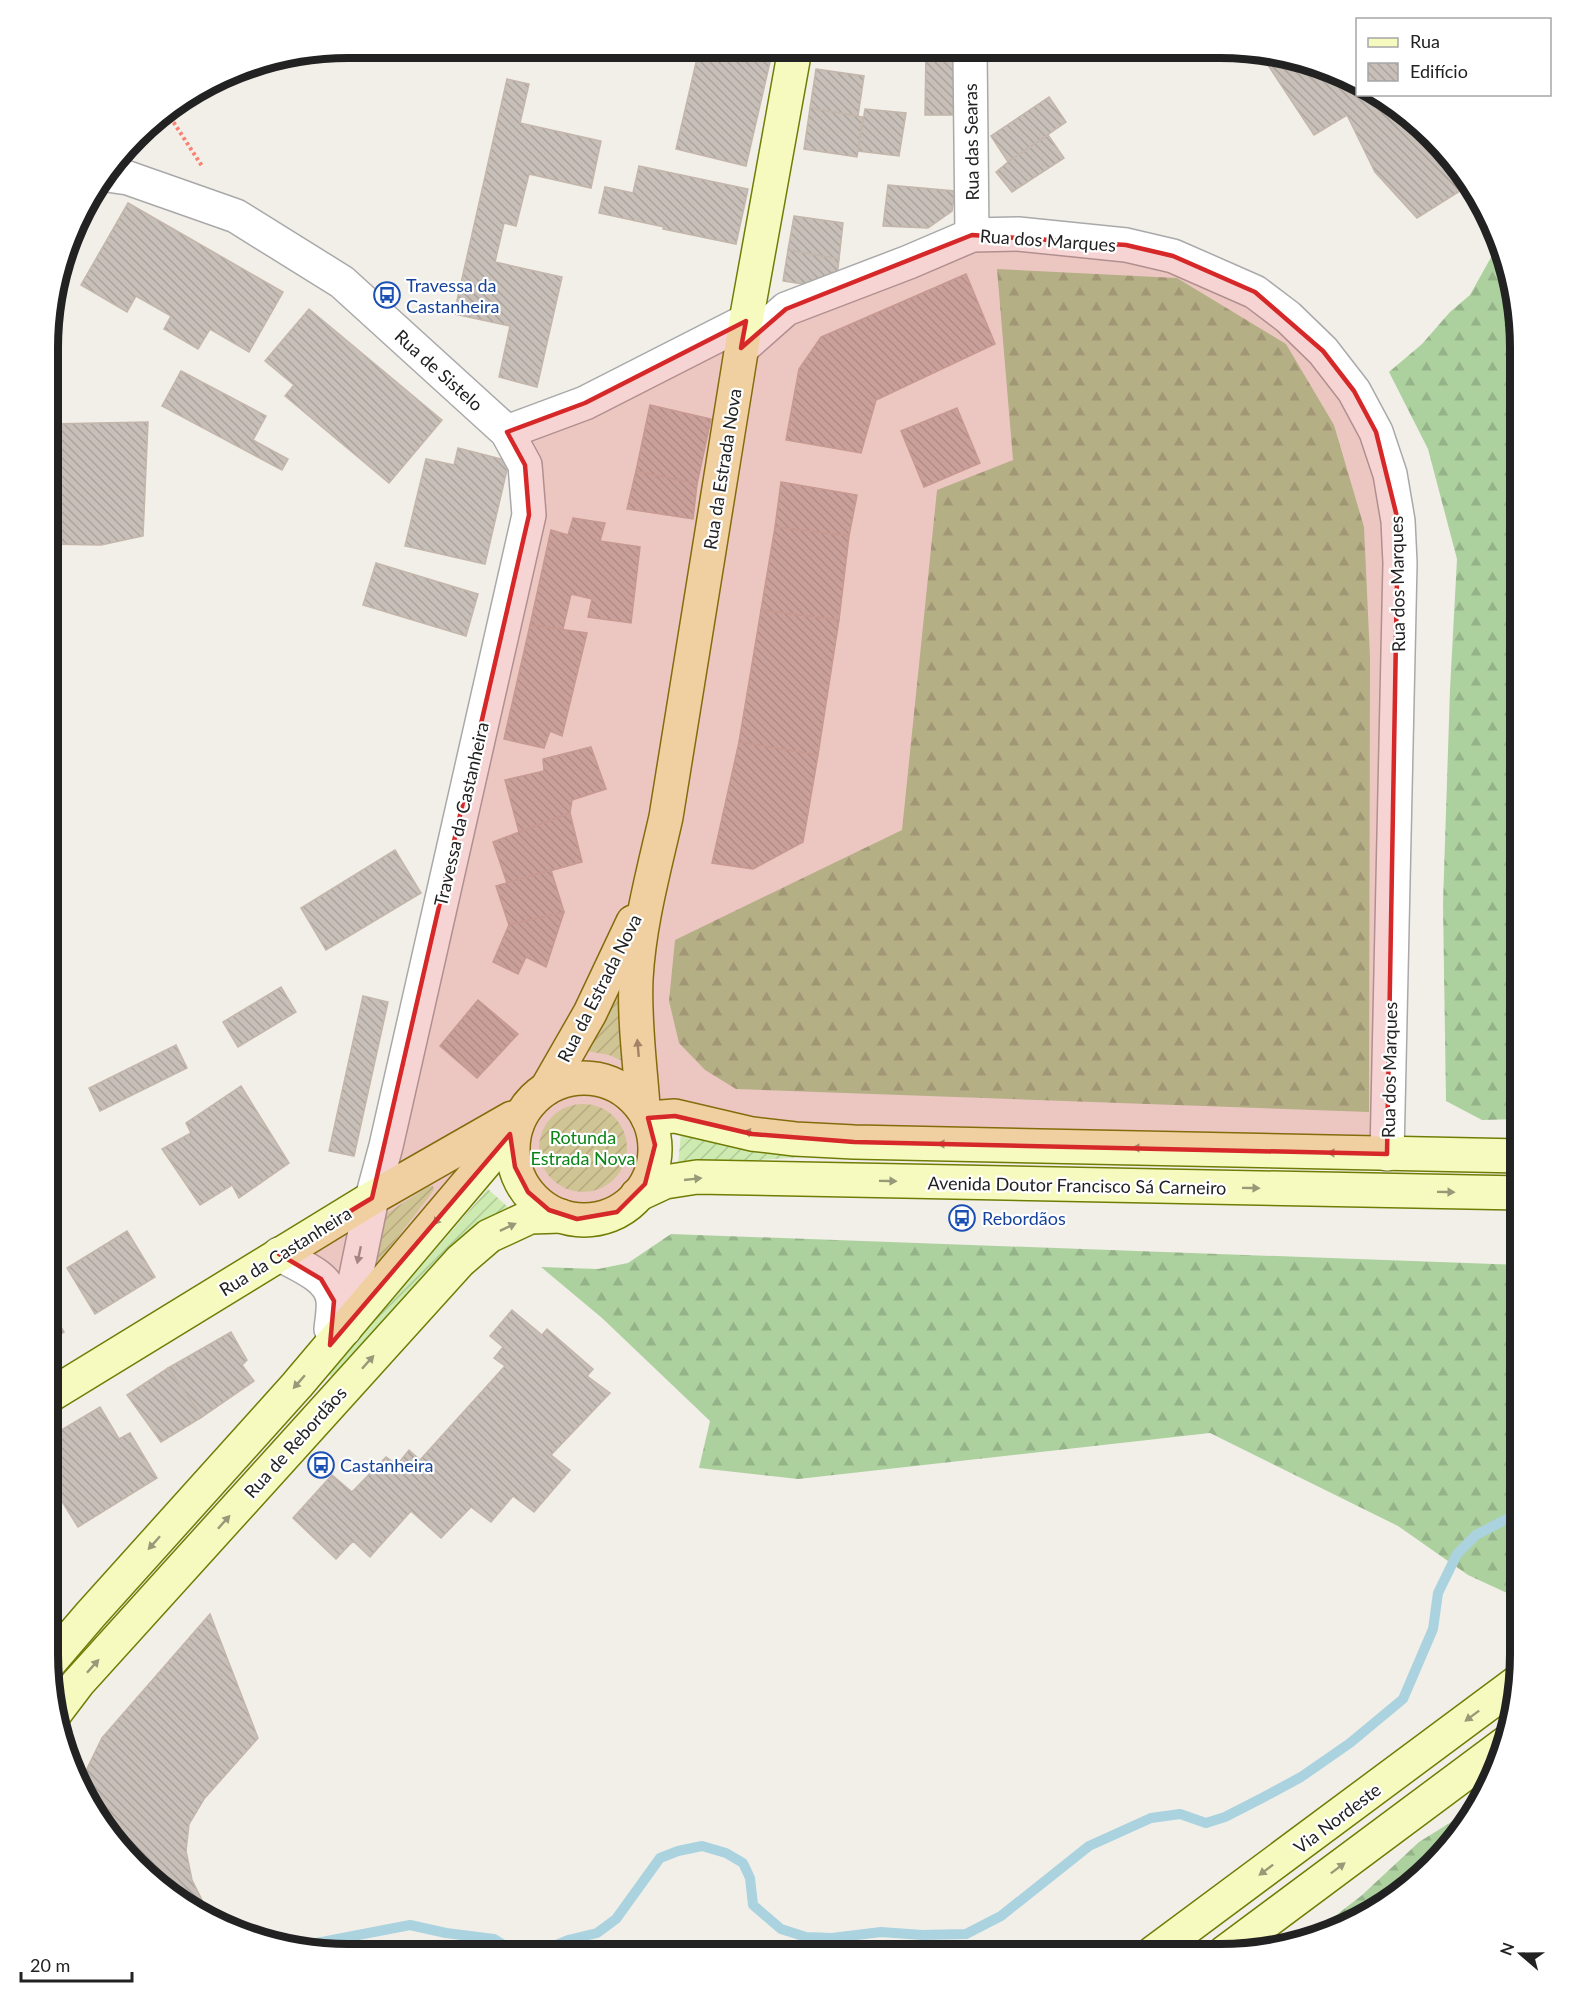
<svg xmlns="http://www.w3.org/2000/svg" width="1569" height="2002" viewBox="0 0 1569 2002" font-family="Lato,sans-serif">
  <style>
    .forest { fill: url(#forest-firs) }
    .garden { fill: url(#garden-furrows) }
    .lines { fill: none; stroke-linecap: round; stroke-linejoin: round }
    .stream { stroke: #aad3df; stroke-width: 10 }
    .building { fill: url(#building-back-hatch); stroke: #c4b6ab; stroke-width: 1.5 }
    .street-casing { stroke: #a9a9a9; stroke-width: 36 }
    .secondary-casing { stroke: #707d05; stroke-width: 36 }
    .path { stroke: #fa8072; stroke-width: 4; stroke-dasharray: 3 3; stroke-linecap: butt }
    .street { stroke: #fff; stroke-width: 33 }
    .secondary { stroke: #f7fabf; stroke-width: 33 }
    .oneway { fill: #979978 }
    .oneway2 { fill: #9c9c9c }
    .marked { fill: #d62828; fill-opacity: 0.2; stroke: #d62828; stroke-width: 4.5; stroke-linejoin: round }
    .labels { text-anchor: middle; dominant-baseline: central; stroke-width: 4.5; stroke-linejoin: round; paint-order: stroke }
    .street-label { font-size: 18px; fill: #222; stroke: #fff }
    .transit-label { font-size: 18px; fill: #164399; stroke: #fff; text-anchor: start }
    .park-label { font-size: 18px; fill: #0c8416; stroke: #fff }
    .rim { fill: none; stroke: #222; stroke-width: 8 }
  </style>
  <defs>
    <pattern id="forest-firs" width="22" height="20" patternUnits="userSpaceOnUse" patternTransform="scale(1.5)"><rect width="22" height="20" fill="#add19e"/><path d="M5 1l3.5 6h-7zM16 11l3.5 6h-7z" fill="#95b388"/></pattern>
    <pattern id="garden-furrows" width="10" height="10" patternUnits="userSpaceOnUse" patternTransform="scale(1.5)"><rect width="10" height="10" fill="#cdebb0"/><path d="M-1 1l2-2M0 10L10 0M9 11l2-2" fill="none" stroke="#b0c997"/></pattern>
    <pattern id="building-back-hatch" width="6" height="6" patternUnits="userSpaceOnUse" patternTransform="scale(1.5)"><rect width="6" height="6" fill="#c7bfb8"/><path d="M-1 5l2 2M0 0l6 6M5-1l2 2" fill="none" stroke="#aba49e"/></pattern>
  </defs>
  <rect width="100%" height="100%" fill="#f2efe9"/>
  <g class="forest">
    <path d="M 1499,243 L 1511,271 L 1521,349 L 1521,1119 L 1482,1120 L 1446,1101 L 1443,904 L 1450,689 L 1457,559 L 1428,449 L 1389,372 L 1422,344 L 1450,312 L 1470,295 Z"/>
    <path d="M 997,269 L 1177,278 L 1286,344 L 1334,425 L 1364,527 L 1370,657 L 1369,1112 L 736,1089 L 705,1070 L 679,1043 L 669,1001 L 675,940 L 902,830 L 937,490 L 1013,460 Z"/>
    <path d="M 671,1234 L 1521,1265 L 1520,1599 L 1468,1575 L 1398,1526 L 1210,1433 L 798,1479 L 699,1468 L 710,1421 L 602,1318 L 541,1267 L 598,1269 L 628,1263 Z"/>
    <path d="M 1477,1806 L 1470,1820 L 1433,1866 L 1370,1914 L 1300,1943 L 1361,1896 L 1419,1842 Z"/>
  </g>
  <g class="garden">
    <path d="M 619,990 L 620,992 L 629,1064 L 609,1055 L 587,1051 Z"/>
    <circle cx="583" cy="1148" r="44"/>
    <path d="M 681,1133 L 806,1157 L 678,1165 Z"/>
    <path d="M 429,1186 L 433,1186 L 434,1190 L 380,1260 L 375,1262 L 375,1221 Z"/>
    <path d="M 488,1189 L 509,1208 L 487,1220 L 466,1234 L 333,1378 L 328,1374 Z"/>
  </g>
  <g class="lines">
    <path class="stream" d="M 296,1947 L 410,1925 L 446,1933 L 494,1939 L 510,1949 L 534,1951 L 551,1947 L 568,1940 L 597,1933 L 616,1919 L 660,1858 L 678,1851 L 702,1846 L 726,1853 L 743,1863 L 750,1878 L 753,1905 L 781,1929 L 806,1937 L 832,1938 L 881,1932 L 922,1935 L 966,1934 L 1001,1916 L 1089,1846 L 1151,1818 L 1180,1814 L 1206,1823 L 1225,1817 L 1264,1797 L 1301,1777 L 1350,1743 L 1403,1699 L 1433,1629 L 1438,1593 L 1457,1554 L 1476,1535 L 1520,1512"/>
  </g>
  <g class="building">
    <path d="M 679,49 L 773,49 L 746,166 L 676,149 L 698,54 Z"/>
    <path d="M 926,50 L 957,50 L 957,115 L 925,115 Z"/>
    <path d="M 1262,51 L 1335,71 L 1358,83 L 1358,94 L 1379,94 L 1388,99 L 1446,150 L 1471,184 L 1417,218 L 1375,172 L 1347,115 L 1314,135 L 1260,53 Z"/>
    <path d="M 816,69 L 864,76 L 858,116 L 810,108 Z"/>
    <path d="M 507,79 L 529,84 L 520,123 L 601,141 L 591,188 L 529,174 L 516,226 L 504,223 L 495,262 L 562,277 L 537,387 L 499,377 L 510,326 L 454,314 Z"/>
    <path d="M 1049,97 L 1066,122 L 1008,162 L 991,136 Z"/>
    <path d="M 810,108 L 863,117 L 857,157 L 804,149 Z"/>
    <path d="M 865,109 L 906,113 L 899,156 L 858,151 Z"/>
    <path d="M 1048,135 L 1064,158 L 1012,192 L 996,172 L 1008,162 Z"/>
    <path d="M 639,166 L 748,189 L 736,244 L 663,229 L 664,227 L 599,213 L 605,187 L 633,193 Z"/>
    <path d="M 888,185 L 955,191 L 952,211 L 928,228 L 883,226 Z"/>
    <path d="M 128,203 L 283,292 L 249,352 L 210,329 L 198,349 L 164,329 L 171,316 L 136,296 L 127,312 L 81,285 Z"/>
    <path d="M 794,216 L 843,223 L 839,259 L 788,250 Z"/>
    <path d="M 788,250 L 839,259 L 837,277 L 815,286 L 783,281 Z"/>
    <path d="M 966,274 L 995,344 L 876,400 L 861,453 L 786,440 L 799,369 L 821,337 Z"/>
    <path d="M 309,309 L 442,420 L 389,483 L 285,396 L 294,385 L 265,361 Z"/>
    <path d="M 181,371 L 266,416 L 253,440 L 288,459 L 282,470 L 162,406 Z"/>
    <path d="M 650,405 L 711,419 L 697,484 L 636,471 Z"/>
    <path d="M 957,408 L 980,463 L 924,487 L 901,431 Z"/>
    <path d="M 148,422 L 143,536 L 101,545 L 50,544 L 50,424 Z"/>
    <path d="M 458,448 L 509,461 L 485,564 L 405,546 L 426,459 L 454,465 Z"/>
    <path d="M 636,471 L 697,484 L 693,519 L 627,509 Z"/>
    <path d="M 781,482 L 857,495 L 849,536 L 775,527 Z"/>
    <path d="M 573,518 L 605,523 L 600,541 L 640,547 L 631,623 L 588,617 L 592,599 L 571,594 L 563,629 L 530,625 L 551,530 L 568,535 Z"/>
    <path d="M 775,527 L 849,536 L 839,620 L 761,610 Z"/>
    <path d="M 376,563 L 478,594 L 466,636 L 363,605 Z"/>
    <path d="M 761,610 L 839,620 L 818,755 L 739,742 Z"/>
    <path d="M 530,625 L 587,633 L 562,736 L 550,731 L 544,748 L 504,739 Z"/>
    <path d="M 739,742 L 818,755 L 803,842 L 753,869 L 712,863 Z"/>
    <path d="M 591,747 L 606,789 L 572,800 L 570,813 L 519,832 L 505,780 L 544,771 L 543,759 Z"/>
    <path d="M 570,813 L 582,862 L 507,883 L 493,842 Z"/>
    <path d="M 395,850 L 421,893 L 326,950 L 301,908 Z"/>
    <path d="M 551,870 L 564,912 L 509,925 L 496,886 Z"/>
    <path d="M 564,912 L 546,967 L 526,957 L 518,974 L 493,962 L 509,925 Z"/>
    <path d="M 281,987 L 296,1012 L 238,1047 L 223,1022 Z"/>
    <path d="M 363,996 L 388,1002 L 354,1156 L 329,1151 Z"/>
    <path d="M 478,1000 L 518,1034 L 477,1078 L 440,1046 Z"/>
    <path d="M 176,1045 L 187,1068 L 100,1111 L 89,1088 Z"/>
    <path d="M 241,1086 L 289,1163 L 239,1198 L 232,1185 L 200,1205 L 162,1149 L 191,1133 L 186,1123 Z"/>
    <path d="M 127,1231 L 155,1277 L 95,1314 L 67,1268 Z"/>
    <path d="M 49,1307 L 64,1332 L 49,1342 Z"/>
    <path d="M 512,1310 L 542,1335 L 547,1329 L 593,1369 L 587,1376 L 610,1393 L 551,1455 L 570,1470 L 534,1512 L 513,1496 L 491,1522 L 471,1507 L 441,1538 L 411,1511 L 370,1557 L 353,1541 L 336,1559 L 293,1518 L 332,1475 L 352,1492 L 386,1457 L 397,1465 L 409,1450 L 420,1460 L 505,1366 L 494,1358 L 503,1347 L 490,1336 Z"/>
    <path d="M 231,1332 L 247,1360 L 242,1365 L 254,1381 L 202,1417 L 168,1368 Z"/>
    <path d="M 168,1368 L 202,1417 L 161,1442 L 127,1395 Z"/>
    <path d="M 100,1407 L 119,1439 L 130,1433 L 157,1478 L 78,1527 L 48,1479 L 48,1438 Z"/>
    <path d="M 210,1614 L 258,1738 L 204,1799 L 189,1824 L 186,1851 L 192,1880 L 211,1918 L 182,1903 L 136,1866 L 88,1803 L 92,1791 L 80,1783 L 102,1738 Z"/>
  </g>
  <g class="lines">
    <g class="street-casing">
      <g id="street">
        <path d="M 970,50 L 972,235"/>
        <path d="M 107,175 L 128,178 L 236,216 L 342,282 L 507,432 L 525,465 L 529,515 L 386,1146 L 372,1198 L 345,1329"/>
        <path d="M 742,348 L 786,309 L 909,262 L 972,235 L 1018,234 L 1126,245 L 1173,256 L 1255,292 L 1288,317 L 1323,351 L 1354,391 L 1376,432 L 1390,474 L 1398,521 L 1400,563 L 1387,1154"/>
        <path d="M 507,432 L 585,403 L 746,321"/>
        <path d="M 279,1254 C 298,1265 330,1276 333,1300 C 334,1309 332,1320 331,1329"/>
      </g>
    </g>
    <g class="secondary-casing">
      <g id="secondary">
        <circle cx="584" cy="1149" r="71"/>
        <path d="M 547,1088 L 590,1013 L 633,922"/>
        <path d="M 643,1106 C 640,1064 634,1021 636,979 C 639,924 654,870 666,817 L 746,321 L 795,49"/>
        <path d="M 648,1118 L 675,1116 L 752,1134 L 795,1139 L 854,1142 L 1521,1156"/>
        <path d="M 637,1195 L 665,1182 L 697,1177 L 1521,1193"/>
        <path d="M 49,1396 L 372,1198 L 512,1118"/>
        <path d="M 49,1663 L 91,1614 L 297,1385 L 517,1125"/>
        <path d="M 56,1712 L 78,1683 L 460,1261 L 489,1236 L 530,1217 L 561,1216"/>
        <path d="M 1153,1953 L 1519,1681"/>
        <path d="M 1224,1953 L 1506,1743"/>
      </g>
    </g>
    <path class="path" d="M 165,114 L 174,123 L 202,166"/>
    <use href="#street" class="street"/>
    <use href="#secondary" class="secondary"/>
  </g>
  <defs><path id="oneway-solid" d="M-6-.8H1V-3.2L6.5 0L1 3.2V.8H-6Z" transform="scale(1.5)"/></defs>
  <g class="oneway">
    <use href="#oneway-solid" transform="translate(638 1048) rotate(-95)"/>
    <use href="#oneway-solid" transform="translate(752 1133) rotate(-170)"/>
    <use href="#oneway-solid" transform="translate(946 1144) rotate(-179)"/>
    <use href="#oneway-solid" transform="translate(1141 1148) rotate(-179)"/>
    <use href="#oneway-solid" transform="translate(1336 1153) rotate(-179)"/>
    <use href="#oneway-solid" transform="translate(693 1179) rotate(-6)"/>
    <use href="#oneway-solid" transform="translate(888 1181) rotate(1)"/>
    <use href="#oneway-solid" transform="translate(1251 1188) rotate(1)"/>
    <use href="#oneway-solid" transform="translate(1446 1192) rotate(1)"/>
    <use href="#oneway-solid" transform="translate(439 1218) rotate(130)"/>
    <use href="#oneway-solid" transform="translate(508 1227) rotate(-25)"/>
    <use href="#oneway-solid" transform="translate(368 1362) rotate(-48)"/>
    <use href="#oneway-solid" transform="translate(299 1382) rotate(131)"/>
    <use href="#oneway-solid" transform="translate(224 1522) rotate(-48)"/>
    <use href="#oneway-solid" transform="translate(154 1543) rotate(132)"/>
    <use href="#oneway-solid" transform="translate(93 1666) rotate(-48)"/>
    <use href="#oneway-solid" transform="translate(1472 1716) rotate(143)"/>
    <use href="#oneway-solid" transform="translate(1338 1868) rotate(-37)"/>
    <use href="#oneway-solid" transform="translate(1266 1870) rotate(143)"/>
  </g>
  <use class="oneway2" href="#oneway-solid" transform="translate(359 1255) rotate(102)"/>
  <path class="marked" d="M 972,235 L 1126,245 L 1173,256 L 1255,292 L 1323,351 L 1354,391 L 1376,432 L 1398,521 L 1387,1154 L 854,1142 L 752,1134 L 675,1116 L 648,1118 L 655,1145 L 645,1184 L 617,1212 L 577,1219 L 549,1210 L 528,1192 L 515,1167 L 510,1134 L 330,1345 L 334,1301 L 321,1279 L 279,1254 L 372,1198 L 529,515 L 525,465 L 507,432 L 585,403 L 746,321 L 741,348 L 786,309 Z"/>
  <defs>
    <g id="bus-ring" transform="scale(1.35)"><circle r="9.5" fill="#fff" stroke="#1a4fb4" stroke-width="1.5"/><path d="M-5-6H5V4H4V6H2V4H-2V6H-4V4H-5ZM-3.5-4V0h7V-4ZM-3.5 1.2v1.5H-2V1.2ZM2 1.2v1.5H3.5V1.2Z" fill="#1a4fb4"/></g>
  </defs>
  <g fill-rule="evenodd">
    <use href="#bus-ring" x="387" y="295"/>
    <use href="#bus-ring" x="962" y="1218"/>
    <use href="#bus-ring" x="321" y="1465"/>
  </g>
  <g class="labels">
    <g class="street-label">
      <text transform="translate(971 142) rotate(-91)">Rua das Searas</text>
      <text transform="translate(1048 240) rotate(4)">Rua dos Marques</text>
      <text transform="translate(439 370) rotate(42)">Rua de Sistelo</text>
      <text transform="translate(722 469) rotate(-81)">Rua da Estrada Nova</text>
      <text transform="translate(1397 584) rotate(-91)">Rua dos Marques</text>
      <text transform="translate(461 814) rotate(-77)">Travessa da Castanheira</text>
      <text transform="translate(599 988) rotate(-63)">Rua da Estrada Nova</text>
      <text transform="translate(1389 1070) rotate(-89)">Rua dos Marques</text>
      <text transform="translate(1077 1185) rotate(1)">Avenida Doutor Francisco Sá Carneiro</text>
      <text transform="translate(285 1251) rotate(-32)">Rua da Castanheira</text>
      <text transform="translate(295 1442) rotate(-48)">Rua de Rebordãos</text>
      <text transform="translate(1337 1818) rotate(-37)">Via Nordeste</text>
    </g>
    <g class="transit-label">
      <text x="406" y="285">Travessa da<tspan x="406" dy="21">Castanheira</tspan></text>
      <text x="982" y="1218">Rebordãos</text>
      <text x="340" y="1465">Castanheira</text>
    </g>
    <g class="park-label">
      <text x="583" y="1137">Rotunda<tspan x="583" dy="21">Estrada Nova</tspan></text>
    </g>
  </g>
  <path d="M0 0H1569V2002H0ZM348 58H1220A290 290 0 0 1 1510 348V1654A290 290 0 0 1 1220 1944H348A290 290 0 0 1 58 1654V348A290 290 0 0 1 348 58Z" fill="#fff" fill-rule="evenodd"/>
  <path class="rim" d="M348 58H1220A290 290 0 0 1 1510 348V1654A290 290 0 0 1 1220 1944H348A290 290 0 0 1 58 1654V348A290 290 0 0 1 348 58Z"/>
  <rect x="1356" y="18" width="195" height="78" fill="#ffffff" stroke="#a7a7a7" stroke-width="1.5"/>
  <rect x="1368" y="38" width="30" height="9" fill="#f7fabf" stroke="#a7a7a7" stroke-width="1.5"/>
  <text x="1410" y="48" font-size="18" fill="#222222">Rua</text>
  <rect x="1368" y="63" width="30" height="18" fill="url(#building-back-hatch)" stroke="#a7a7a7" stroke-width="1.5"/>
  <text x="1410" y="78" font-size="18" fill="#222222">Edifício</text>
  <g transform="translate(1521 1954) rotate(290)" stroke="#ffffff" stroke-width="4.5" paint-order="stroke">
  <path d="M0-4.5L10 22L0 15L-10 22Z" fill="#222222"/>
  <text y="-9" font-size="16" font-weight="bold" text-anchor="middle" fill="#222222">N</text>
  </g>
  <path d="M21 1972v9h111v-9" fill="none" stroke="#222222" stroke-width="3"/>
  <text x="30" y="1972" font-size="18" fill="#222222" stroke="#ffffff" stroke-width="4.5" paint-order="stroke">20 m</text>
</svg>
